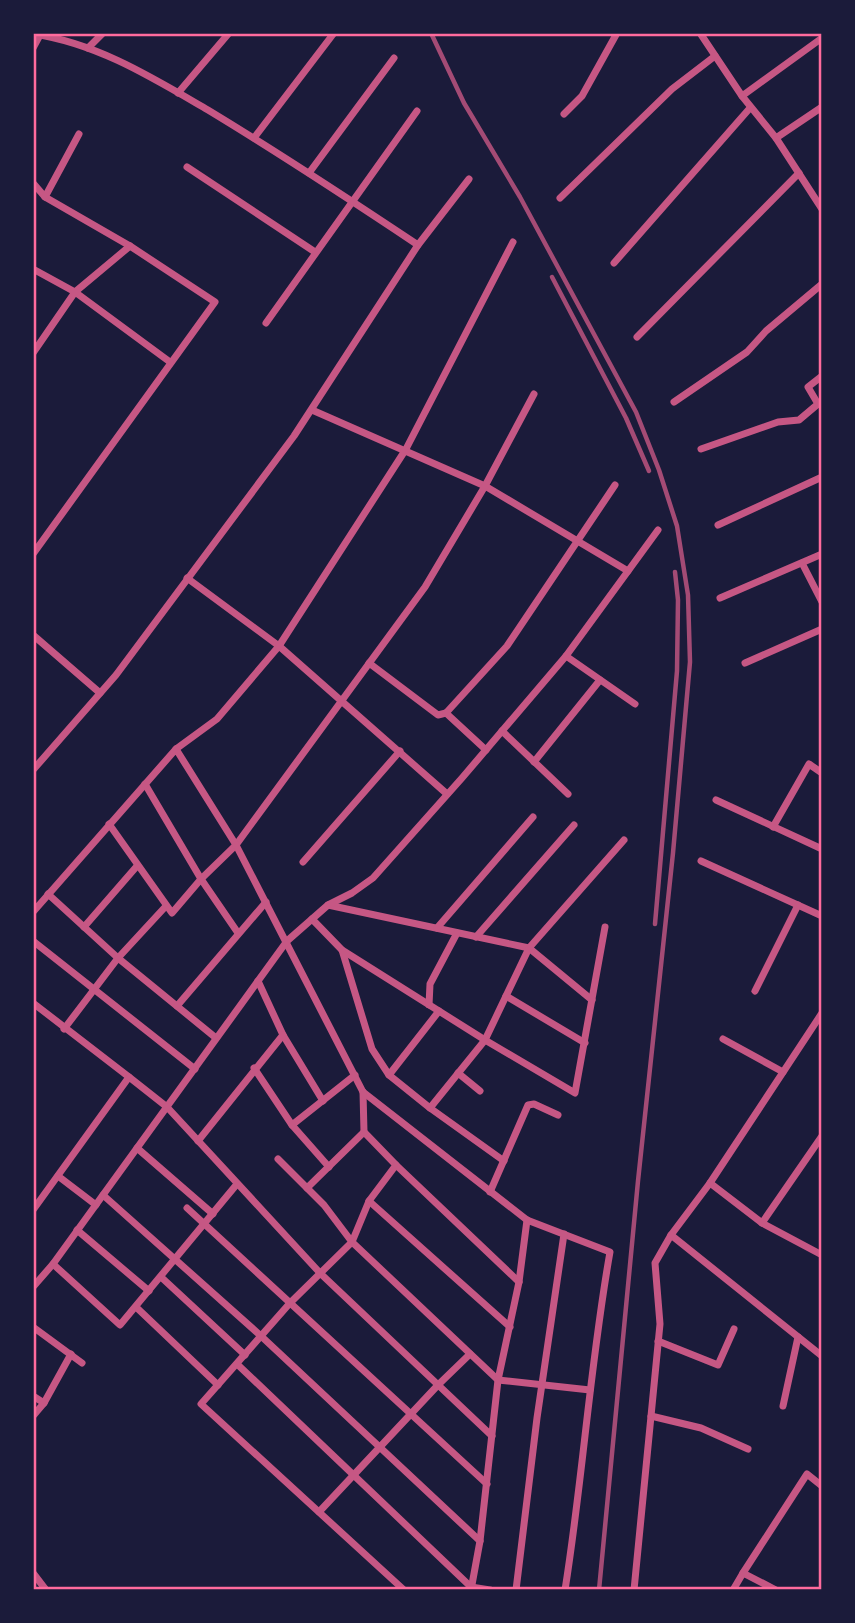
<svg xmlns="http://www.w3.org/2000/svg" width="855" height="1623" viewBox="0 0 855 1623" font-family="Spectral,serif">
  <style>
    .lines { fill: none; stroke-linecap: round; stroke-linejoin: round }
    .minor { stroke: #c65784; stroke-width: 7 }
    .rail { stroke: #a44b75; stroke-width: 4.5 }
    .neatline { fill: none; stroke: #ff6b9d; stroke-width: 2.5 }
  </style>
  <rect width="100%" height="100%" fill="#1b1b3a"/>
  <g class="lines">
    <g class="minor">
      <path d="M 700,33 L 742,96 L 776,138 L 822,209"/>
      <path d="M 33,34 C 97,43 153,78 208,110 C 279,153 349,199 418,245"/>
      <path d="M 33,48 L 40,35"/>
      <path d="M 88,48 L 103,33"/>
      <path d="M 178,93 L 229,33"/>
      <path d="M 742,96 L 822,38"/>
      <path d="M 564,114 L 582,96 L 617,33"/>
      <path d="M 254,138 L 334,33"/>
      <path d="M 776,138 L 822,107"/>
      <path d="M 187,167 L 315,252"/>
      <path d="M 309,173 L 394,58"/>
      <path d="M 33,183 L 45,197 L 130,246 L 215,302 L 33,554"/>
      <path d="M 45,197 L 79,134"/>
      <path d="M 560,198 L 672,89 L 715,56"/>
      <path d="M 614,263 L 750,108"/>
      <path d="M 33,269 L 75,292 L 170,362"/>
      <path d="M 266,323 L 417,111"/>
      <path d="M 637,337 L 799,173"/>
      <path d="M 33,353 L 75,292 L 130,246"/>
      <path d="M 674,402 L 747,352 L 766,331 L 822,284"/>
      <path d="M 312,410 L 485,486 L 628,571"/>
      <path d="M 701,449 L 778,422 L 799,420 L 818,404 L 808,387 L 822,376"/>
      <path d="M 718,525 L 822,477"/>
      <path d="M 802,563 L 822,602"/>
      <path d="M 187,578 L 279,646 L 447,794"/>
      <path d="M 720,598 L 822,554"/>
      <path d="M 33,635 L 100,693"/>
      <path d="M 566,656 L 635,704"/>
      <path d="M 369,663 L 438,715 L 446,713 L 507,646 L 615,485"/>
      <path d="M 745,663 L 822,629"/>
      <path d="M 446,713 L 486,750"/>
      <path d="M 502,731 L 568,794"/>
      <path d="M 176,749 L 217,719 L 279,646 L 406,449 L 513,242"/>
      <path d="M 534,762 L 600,680"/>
      <path d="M 33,770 L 116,675 L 294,436 L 418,245 L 469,179"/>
      <path d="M 145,784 L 201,879 L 238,933"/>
      <path d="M 716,800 L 822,849"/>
      <path d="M 109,824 L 172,913 L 201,879 L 236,845 L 425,587 L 485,486 L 534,394"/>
      <path d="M 773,827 L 809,764 L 822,773"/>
      <path d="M 701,861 L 822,916"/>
      <path d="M 303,862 L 400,751"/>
      <path d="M 48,894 L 118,958 L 216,1038"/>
      <path d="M 328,905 L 529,948 L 592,1000"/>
      <path d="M 33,912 L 176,749 L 236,845 L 363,1092 L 527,1220 L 610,1252 C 590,1364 583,1477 565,1590"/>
      <path d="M 312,919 L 342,950 L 485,1040 L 575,1093 L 605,927"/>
      <path d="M 84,927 L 137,866"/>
      <path d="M 437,928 L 533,817"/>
      <path d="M 476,937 L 574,825"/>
      <path d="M 33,941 L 195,1069"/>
      <path d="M 342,950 L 372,1049 L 389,1075 L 430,1108 L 504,1161"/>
      <path d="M 258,981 L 283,1035 L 323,1101"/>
      <path d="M 755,991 L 798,905"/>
      <path d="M 506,996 L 585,1043"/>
      <path d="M 33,1003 L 129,1077"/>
      <path d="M 429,1005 L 430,984 L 457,933"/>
      <path d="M 177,1006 L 266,902"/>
      <path d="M 64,1029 L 118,958 L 166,906"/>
      <path d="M 723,1039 L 783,1072"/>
      <path d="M 254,1068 L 292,1125 L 329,1167"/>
      <path d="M 458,1073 L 480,1091"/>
      <path d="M 389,1075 L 439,1011"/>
      <path d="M 363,1092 L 364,1132 L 396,1165 L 369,1201 L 352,1242 L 290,1303 L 201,1404 L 404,1590"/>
      <path d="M 430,1108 L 485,1040 L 529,948 L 624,840"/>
      <path d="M 292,1125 L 355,1075"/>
      <path d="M 198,1141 L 283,1035"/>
      <path d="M 137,1148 L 213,1214"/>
      <path d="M 278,1159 L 324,1205 L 352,1242 L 498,1380 L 590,1390"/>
      <path d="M 396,1165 L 519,1282"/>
      <path d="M 58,1176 L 96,1205"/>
      <path d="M 710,1183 L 762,1223 L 822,1255"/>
      <path d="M 307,1188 L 364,1132"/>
      <path d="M 490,1192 L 528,1105 L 534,1104 L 558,1115"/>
      <path d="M 103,1195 L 261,1336 L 480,1541"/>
      <path d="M 369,1201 L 510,1327"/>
      <path d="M 187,1208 L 487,1484"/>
      <path d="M 33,1210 L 129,1077 L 167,1107 L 321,1274 L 492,1436"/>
      <path d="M 762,1223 L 822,1136"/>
      <path d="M 77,1230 L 149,1291"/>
      <path d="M 671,1235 L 822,1356"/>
      <path d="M 53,1264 L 120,1325 L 237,1184"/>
      <path d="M 161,1277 L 245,1355"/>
      <path d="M 33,1287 L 53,1264 L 287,941 L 328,905 L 352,893 L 373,878 L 462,778 L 566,656 L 658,530"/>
      <path d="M 136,1307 L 218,1385"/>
      <path d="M 33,1327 L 82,1363"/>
      <path d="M 658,1341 L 718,1365 L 734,1329"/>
      <path d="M 237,1364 L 471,1587 L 490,1590"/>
      <path d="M 33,1396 L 44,1403"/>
      <path d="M 783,1406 L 798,1337"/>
      <path d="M 33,1416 L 44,1403 L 71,1354"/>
      <path d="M 651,1416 L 701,1428 L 748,1449"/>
      <path d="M 319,1512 L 438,1385 L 470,1354"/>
      <path d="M 33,1573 L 46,1590"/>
      <path d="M 743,1573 L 807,1474 L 822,1486"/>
      <path d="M 471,1590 L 480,1541 L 498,1380 L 519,1282 L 527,1220"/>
      <path d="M 516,1590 L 537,1418 L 564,1234"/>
      <path d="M 634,1590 L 660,1324 L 655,1263 L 671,1235 L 710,1183 L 822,1013"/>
      <path d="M 733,1590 L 743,1573 L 776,1590"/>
    </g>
    <g class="rail">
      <path d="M 431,33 L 464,103 L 520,197 L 636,412 L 659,470 L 677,526 L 688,595 L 690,662 L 673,853 L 638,1181 L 599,1590"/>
      <path d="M 552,277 L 626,418 L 649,471"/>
      <path d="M 655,924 L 677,671 L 678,600 L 675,572"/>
    </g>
  </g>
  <rect width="855" height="1623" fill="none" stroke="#1b1b3a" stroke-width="70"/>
  <rect x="35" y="35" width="785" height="1553" class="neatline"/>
</svg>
